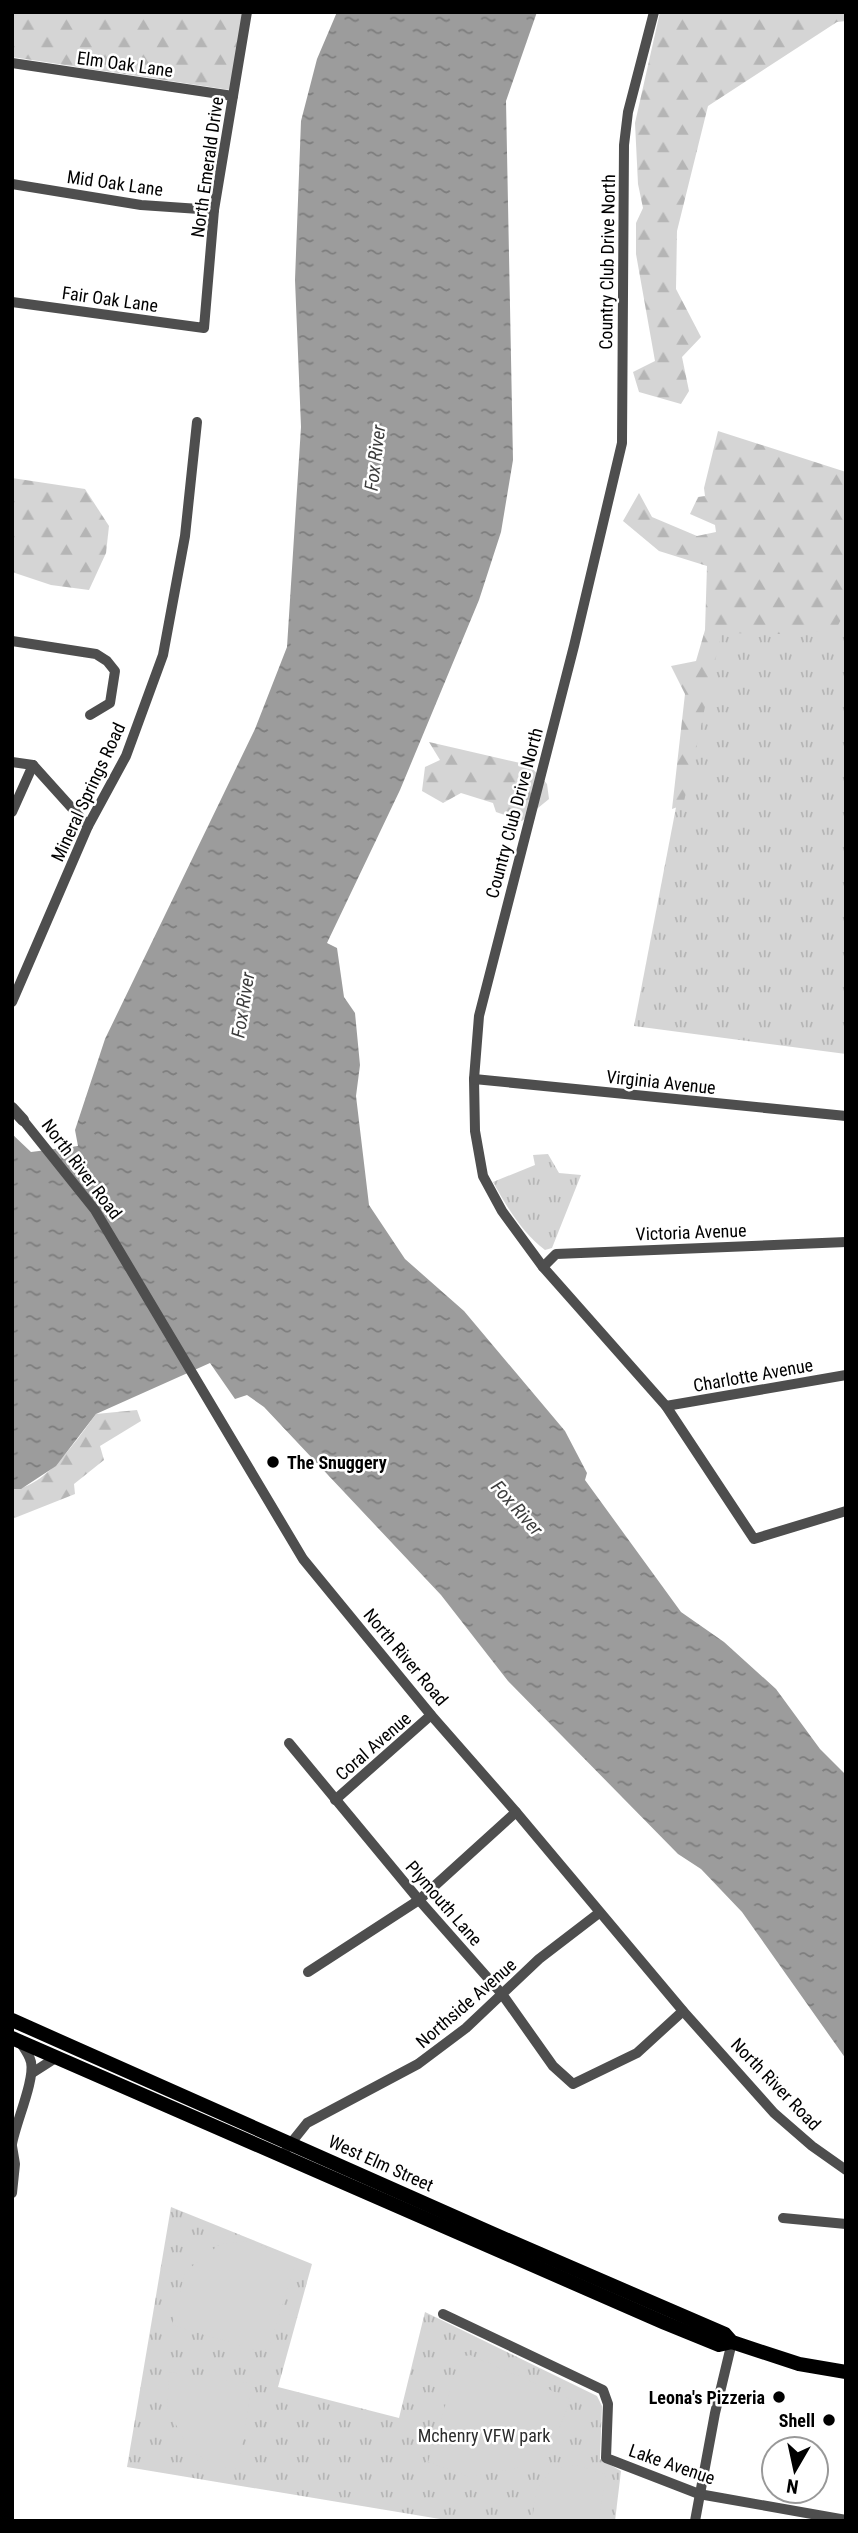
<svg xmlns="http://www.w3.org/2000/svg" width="858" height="2533" viewBox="0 0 858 2533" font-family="'Roboto Condensed',sans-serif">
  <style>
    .grass { fill: url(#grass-tufts) }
    .forest { fill: url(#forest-firs) }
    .pitch { fill: #d5d5d5 }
    .water { fill: url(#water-ripples) }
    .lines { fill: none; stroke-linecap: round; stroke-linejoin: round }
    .minor { stroke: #4e4e4e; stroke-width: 10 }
    .tertiary { stroke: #4e4e4e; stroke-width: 12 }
    .primary { stroke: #000; stroke-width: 14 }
    .poi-dot { fill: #000; stroke: #fff; stroke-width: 2.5 }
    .labels { text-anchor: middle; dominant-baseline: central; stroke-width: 5; stroke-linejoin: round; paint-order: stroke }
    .street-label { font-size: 18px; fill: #000; stroke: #fff }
    .poi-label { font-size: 18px; font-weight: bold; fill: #000; stroke: #fff; text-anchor: end }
    .park-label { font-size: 18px; fill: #2c2c2c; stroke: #fff }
    .water-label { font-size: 19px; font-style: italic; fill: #3d3d3d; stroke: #fff }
  </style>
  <defs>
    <pattern id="grass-tufts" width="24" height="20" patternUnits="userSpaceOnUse" patternTransform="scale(1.75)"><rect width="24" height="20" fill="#d5d5d5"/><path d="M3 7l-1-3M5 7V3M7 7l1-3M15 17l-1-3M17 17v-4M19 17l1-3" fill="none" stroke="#b5b5b5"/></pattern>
    <pattern id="forest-firs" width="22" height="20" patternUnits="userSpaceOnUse" patternTransform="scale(1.75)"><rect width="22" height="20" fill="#d5d5d5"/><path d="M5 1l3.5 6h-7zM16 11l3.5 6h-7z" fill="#b5b5b5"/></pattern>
    <pattern id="water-ripples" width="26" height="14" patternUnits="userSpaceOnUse" patternTransform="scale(1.75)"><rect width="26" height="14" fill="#9c9c9c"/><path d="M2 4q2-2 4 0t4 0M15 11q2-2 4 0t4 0" fill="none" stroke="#7d7d7d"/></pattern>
  </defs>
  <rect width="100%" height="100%" fill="#fff"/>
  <g class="grass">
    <path d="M 846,571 L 846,1054 L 634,1026 L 712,620 Z"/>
    <path d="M 548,1154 L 559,1173 L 581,1175 L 552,1248 L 545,1250 C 522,1233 507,1207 493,1182 L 535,1165 L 533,1155 Z"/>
    <path d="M 171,2207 L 312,2264 L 278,2387 L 399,2418 L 425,2312 L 597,2396 L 602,2406 L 600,2459 L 621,2471 L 615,2521 L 452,2521 L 127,2467 Z"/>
  </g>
  <g class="forest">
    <path d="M 12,12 L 243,12 L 230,90 L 12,57 Z"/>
    <path d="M 660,12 L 846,12 L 846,21 L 837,22 L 708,106 L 677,231 L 676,289 L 701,337 L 682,357 L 689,391 L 681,404 L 639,392 L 633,372 L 655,361 L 636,254 L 636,223 L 643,208 L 638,184 L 635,123 Z"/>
    <path d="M 718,431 L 846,472 L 846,610 L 835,631 L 779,634 L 722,633 C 707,690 698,748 683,805 L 672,809 L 685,694 L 671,666 L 696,661 L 705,630 L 707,566 L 659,551 L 623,521 L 639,493 L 652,517 L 697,536 L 716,532 L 715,525 L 690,514 L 698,497 L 705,496 L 704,488 Z"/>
    <path d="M 12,478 L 85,489 L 109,526 L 106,553 L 89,590 L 51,585 L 12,572 Z"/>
    <path d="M 429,742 L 529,765 L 547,784 L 549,799 L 522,821 L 496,812 L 493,803 L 461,793 L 443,803 L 422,791 L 425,767 L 440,760 Z"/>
    <path d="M 137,1410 L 141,1421 L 100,1446 L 104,1460 L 74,1484 L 75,1494 L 12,1519 L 12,1489 C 44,1490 79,1437 96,1414 Z"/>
  </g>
  <g class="pitch">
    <path d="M 250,2241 L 297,2259 L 269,2348 L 259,2351 L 172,2325 L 185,2272 L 220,2244 Z"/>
    <path d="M 470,2355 L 571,2399 L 559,2429 L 521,2467 L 470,2477 L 428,2462 L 460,2357 Z"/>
    <path d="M 169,2372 L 248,2383 L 251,2392 L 238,2469 L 215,2466 L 189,2449 L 167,2408 Z"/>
    <path d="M 574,2465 L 606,2474 L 599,2521 L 532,2521 L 536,2490 L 551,2470 Z"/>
  </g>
  <path class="water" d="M 337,12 L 537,12 L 506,101 L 513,460 L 501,532 L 479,600 L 400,790 L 327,943 L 337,948 L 344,997 L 355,1013 L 360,1065 L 356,1096 L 369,1205 L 405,1259 L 464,1311 L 565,1431 L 587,1473 L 585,1480 L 681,1612 L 724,1642 L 776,1689 L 820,1749 L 846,1775 L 846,2059 L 742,1912 L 701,1869 L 678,1854 L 508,1681 L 441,1595 L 264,1407 L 247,1395 L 235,1399 L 210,1363 L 96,1414 L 56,1466 L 21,1489 L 12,1489 L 12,1134 L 31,1152 L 78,1146 L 75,1130 L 105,1039 L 255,729 L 287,647 L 301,427 L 295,280 L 301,121 L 317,59 Z"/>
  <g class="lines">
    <g class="minor">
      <path d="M 654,12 L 628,112 L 624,145 L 622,443 L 574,646 L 479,1016 L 474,1079 L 475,1131 L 483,1176 L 502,1211 L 543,1267 L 666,1406 L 754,1539 L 846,1511"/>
      <path d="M 12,63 L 233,96"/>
      <path d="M 12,184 L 141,205 L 214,210"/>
      <path d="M 12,302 L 204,328 L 214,210 L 247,12"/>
      <path d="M 12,641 L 96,654 L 107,661 L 115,671 L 110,703 L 90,715"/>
      <path d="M 12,762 L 33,765"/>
      <path d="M 33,765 L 88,826"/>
      <path d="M 12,812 L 33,765"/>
      <path d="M 12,1002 L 88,826 L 126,756 L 163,655 L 185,536 L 197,422"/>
      <path d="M 474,1079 L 846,1116"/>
      <path d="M 23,1120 L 95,1210 L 303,1559 L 431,1715 L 516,1812 L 683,2011 L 774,2113 L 812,2146 L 846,2170"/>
      <path d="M 543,1267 L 556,1254 L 846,1242"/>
      <path d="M 666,1406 L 846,1375"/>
      <path d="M 289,1743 L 419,1900 L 502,1994 L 553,2066 L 573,2084 L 637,2053 L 683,2011"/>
      <path d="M 335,1800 L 431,1715"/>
      <path d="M 308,1972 L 419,1900 L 516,1812"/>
      <path d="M 32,2073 L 57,2057"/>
      <path d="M 12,2144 C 16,2122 35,2080 31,2062 C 29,2054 24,2048 20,2042"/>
      <path d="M 12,2146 L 15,2164 L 12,2193"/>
      <path d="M 287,2148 L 307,2123 L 418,2064 L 466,2028 L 539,1959 L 599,1913"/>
      <path d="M 783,2218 L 846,2224"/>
      <path d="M 443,2314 L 603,2390 L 608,2404 L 606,2458 L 699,2494 L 846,2520"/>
      <path d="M 695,2521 L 715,2413 L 732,2342"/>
    </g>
    <path class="tertiary" d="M 12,1108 L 23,1120"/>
    <g class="primary">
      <path d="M 12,2020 L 489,2232 L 725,2334 L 732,2342 L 799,2364 L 846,2372"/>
      <path d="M 12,2038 L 665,2323 L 719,2345 L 732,2342"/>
    </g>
  </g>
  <g class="poi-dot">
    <circle cx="273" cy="1462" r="7"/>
    <circle cx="779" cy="2397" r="7"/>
    <circle cx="829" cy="2420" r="7"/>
  </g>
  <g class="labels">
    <g class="street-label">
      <text transform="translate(125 64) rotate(8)">Elm Oak Lane</text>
      <text transform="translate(207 167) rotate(-82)">North Emerald Drive</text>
      <text transform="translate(115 183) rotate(8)">Mid Oak Lane</text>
      <text transform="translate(607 262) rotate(-89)">Country Club Drive North</text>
      <text transform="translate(110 299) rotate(8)">Fair Oak Lane</text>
      <text transform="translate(88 792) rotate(-65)">Mineral Springs Road</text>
      <text transform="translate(514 813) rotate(-75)">Country Club Drive North</text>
      <text transform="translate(661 1082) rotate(6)">Virginia Avenue</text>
      <text transform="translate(82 1169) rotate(53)">North River Road</text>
      <text transform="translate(691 1232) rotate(-2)">Victoria Avenue</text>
      <text transform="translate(753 1375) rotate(-10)">Charlotte Avenue</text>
      <text transform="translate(406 1657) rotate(50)">North River Road</text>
      <text transform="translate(373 1746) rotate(-41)">Coral Avenue</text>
      <text transform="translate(444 1903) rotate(49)">Plymouth Lane</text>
      <text transform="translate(466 2003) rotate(-41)">Northside Avenue</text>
      <text transform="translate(776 2084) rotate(46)">North River Road</text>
      <text transform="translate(381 2163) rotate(24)">West Elm Street</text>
      <text transform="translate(672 2464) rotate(19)">Lake Avenue</text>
    </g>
    <g class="poi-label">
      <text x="287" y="1462" text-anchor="start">The Snuggery</text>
      <text x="765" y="2397">Leona's Pizzeria</text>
      <text x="815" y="2420">Shell</text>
    </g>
    <g class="park-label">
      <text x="484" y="2435">Mchenry VFW park</text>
    </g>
    <g class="water-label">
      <text transform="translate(375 458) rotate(-83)">Fox River</text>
      <text transform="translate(243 1005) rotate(-81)">Fox River</text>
      <text transform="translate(517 1508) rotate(48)">Fox River</text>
    </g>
  </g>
  <rect width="858" height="2533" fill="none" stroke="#000000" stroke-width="28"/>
  <g transform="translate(795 2470) rotate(189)"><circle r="33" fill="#ffffff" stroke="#999999" stroke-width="2"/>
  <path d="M0-5L12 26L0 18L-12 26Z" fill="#000000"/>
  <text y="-10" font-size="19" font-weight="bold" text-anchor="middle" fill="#000000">N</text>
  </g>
</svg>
